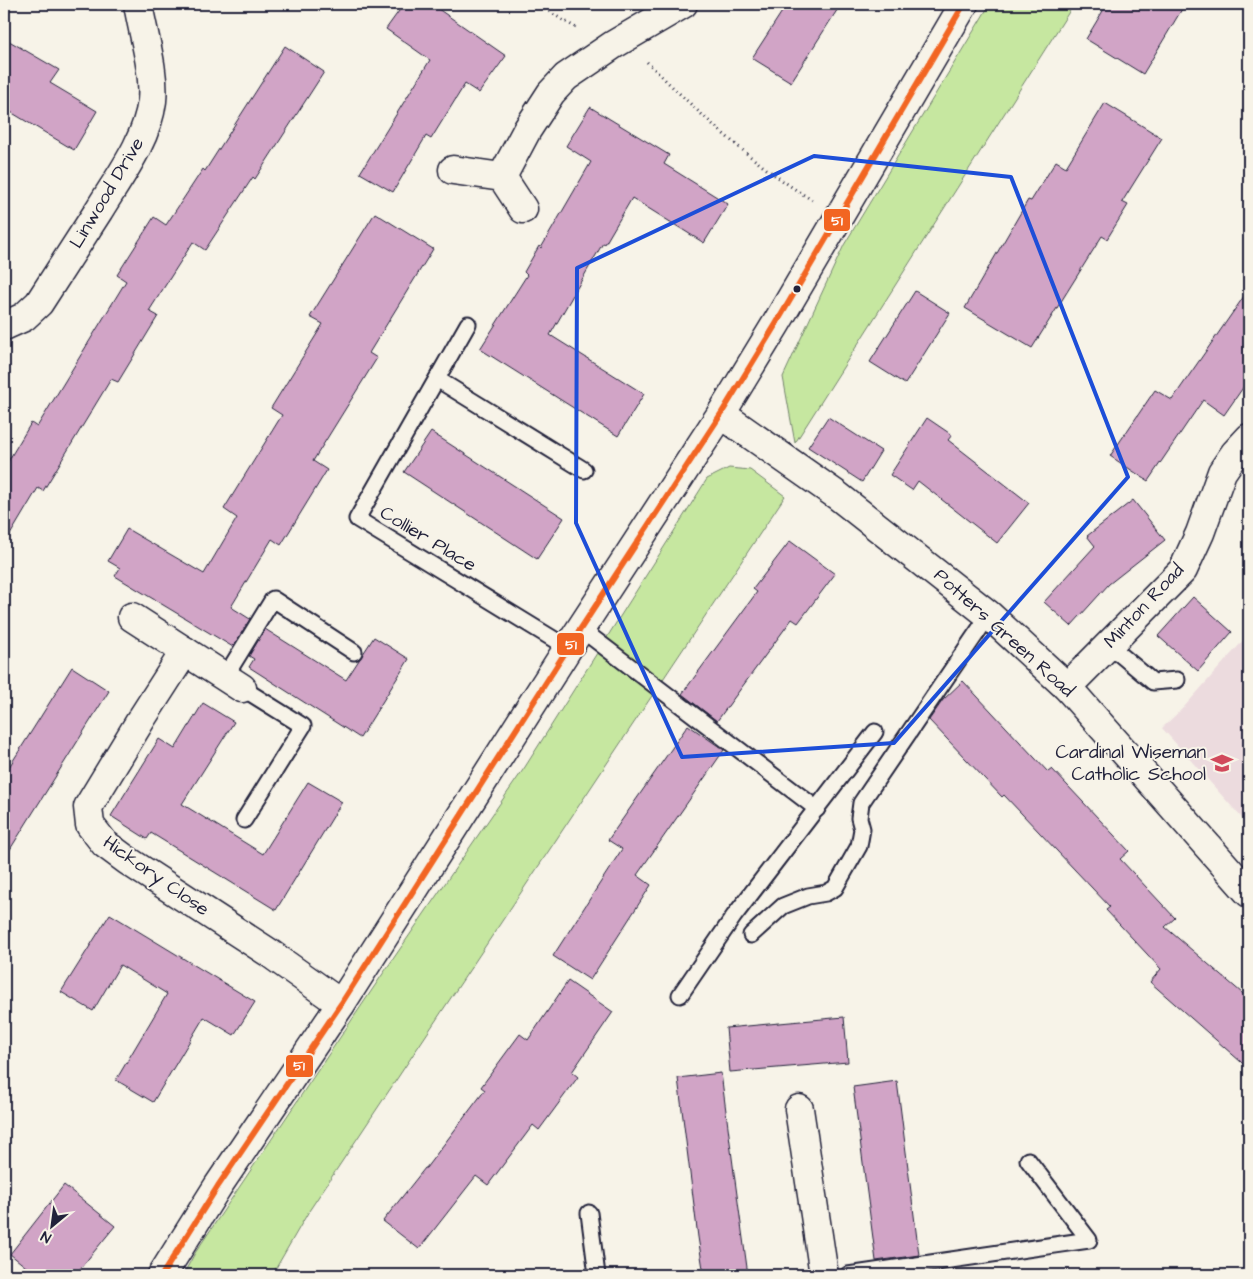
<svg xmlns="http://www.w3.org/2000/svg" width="1253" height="1279" viewBox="0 0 1253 1279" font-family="'Architects Daughter',sans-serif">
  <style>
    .built { fill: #ecdbde }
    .green { fill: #c6e7a0; stroke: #74846e }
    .building { fill: #d1a4c6; stroke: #22223b }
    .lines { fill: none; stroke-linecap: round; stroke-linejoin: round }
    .lane-casing { stroke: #22223b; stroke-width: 19 }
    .street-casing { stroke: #22223b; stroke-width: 31 }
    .secondary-casing { stroke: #22223b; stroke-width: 31 }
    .path { stroke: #22223b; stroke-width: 3; stroke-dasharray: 1 4; stroke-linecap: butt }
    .lane { stroke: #f7f3e8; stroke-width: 15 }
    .street { stroke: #f7f3e8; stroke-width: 28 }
    .secondary { stroke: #f7f3e8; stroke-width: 28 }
    .bus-1-casing { stroke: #f7f3e8; stroke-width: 10 }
    .bus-1 { stroke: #f26522; stroke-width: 6 }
    .marked { fill: none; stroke: #1d4ed8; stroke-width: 4; stroke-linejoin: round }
    .bus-dot { fill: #22223b; stroke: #f7f3e8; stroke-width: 2 }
    .labels { text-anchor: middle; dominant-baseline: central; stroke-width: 4; stroke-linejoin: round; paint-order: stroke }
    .street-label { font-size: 19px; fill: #22223b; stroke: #f7f3e8 }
    .poi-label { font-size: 19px; fill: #22223b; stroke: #f7f3e8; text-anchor: end }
    .line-badge { stroke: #f7f3e8; stroke-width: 2 }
    .badge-label { font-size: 14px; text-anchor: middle; font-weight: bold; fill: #fff }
  </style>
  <rect width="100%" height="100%" fill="#f7f3e8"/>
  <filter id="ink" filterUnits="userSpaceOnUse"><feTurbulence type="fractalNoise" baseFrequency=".02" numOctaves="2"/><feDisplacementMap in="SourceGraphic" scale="10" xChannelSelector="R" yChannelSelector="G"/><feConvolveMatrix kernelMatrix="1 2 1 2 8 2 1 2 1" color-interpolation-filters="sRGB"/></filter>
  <g filter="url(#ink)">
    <path class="built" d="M 1249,634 L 1249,826 L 1162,728 L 1184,707 Z"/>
    <g class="green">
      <path d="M 990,4 L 1074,4 L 795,443 L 783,377 L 844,245 Z"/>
      <path d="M 729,468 L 750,470 L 785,496 L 309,1211 L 272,1275 L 183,1275 L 195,1253 L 380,978 L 525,767 L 707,479 Z"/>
    </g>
    <g class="building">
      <path d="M 404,4 L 431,4 L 506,56 L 479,93 L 465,84 L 431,139 L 426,136 L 393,192 L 360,173 L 430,60 L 386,29 Z"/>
      <path d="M 787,4 L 841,4 L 791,82 L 752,58 Z"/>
      <path d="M 1107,4 L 1185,4 L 1143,74 L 1086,39 Z"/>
      <path d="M 4,38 L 59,70 L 50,83 L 97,111 L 74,150 L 4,108 Z"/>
      <path d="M 285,46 L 324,72 L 255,179 L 253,177 L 205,250 L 193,242 L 149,311 L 158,316 L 118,382 L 111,379 L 43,491 L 38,488 L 4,545 L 4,468 L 31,423 L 37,427 L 126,281 L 117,275 L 154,217 L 166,225 L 203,169 L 205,171 Z"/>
      <path d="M 1105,103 L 1162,138 L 1122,202 L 1128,205 L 1107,239 L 1102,236 L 1032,348 L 965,308 L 1028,200 L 1031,201 L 1056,161 L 1066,167 Z"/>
      <path d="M 590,107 L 669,155 L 664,164 L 728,204 L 704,243 L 632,198 L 605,244 L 603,243 L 550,335 L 644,394 L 618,436 L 480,349 L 527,275 L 524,272 L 539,246 L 541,248 L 591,162 L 566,146 Z"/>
      <path d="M 375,213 L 433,249 L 369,353 L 377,358 L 313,461 L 327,470 L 281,545 L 272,539 L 231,607 L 250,619 L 233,647 L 115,576 L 120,568 L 108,561 L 127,529 L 204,574 L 237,518 L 224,509 L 282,415 L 271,408 L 323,324 L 310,317 Z"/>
      <path d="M 1249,289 L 1249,379 L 1224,415 L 1203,400 L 1148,481 L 1110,456 L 1155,390 L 1172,400 Z"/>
      <path d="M 915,291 L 950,313 L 905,384 L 870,362 Z"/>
      <path d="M 828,417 L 881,451 L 862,482 L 808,447 Z"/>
      <path d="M 927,418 L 952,435 L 948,440 L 1029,503 L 997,543 L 918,481 L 912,490 L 890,475 Z"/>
      <path d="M 431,432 L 564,518 L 537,559 L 404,472 Z"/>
      <path d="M 1133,500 L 1165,540 L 1109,584 L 1071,626 L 1044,602 L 1095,546 L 1087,536 Z"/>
      <path d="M 790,541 L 835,574 L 798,623 L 792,619 L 717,721 L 682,694 L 757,592 L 753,589 Z"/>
      <path d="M 1193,597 L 1232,632 L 1198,671 L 1158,636 Z"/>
      <path d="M 265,629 L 346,680 L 374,637 L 409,659 L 360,738 L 249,667 L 254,659 L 249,656 Z"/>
      <path d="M 72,667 L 109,691 L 4,859 L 4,775 Z"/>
      <path d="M 963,681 L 1048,772 L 1052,769 L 1129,851 L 1120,859 L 1175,918 L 1165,927 L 1249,999 L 1249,1069 L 1150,982 L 1161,969 L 1106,910 L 1110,907 L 1004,795 L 1002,797 L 929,720 L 943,700 Z"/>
      <path d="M 203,703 L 234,722 L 182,804 L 263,854 L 308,782 L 342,802 L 276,910 L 151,833 L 147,839 L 111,816 L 159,739 L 175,749 Z"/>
      <path d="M 688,725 L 724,750 L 637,875 L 651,885 L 590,980 L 553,956 L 622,849 L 608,840 Z"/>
      <path d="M 110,914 L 255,1002 L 234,1035 L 204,1017 L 153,1102 L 116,1080 L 167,994 L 120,965 L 93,1011 L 61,992 Z"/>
      <path d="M 568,981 L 613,1012 L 572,1072 L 578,1077 L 539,1130 L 533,1125 L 488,1185 L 476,1176 L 419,1249 L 383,1221 L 425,1168 L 426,1168 L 485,1090 L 481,1087 L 520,1034 L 528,1040 Z"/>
      <path d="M 844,1017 L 848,1062 L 730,1072 L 726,1028 Z"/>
      <path d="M 721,1073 L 734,1173 L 748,1275 L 704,1275 L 698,1237 L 678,1078 Z"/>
      <path d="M 897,1081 L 919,1255 L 876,1261 L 853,1087 Z"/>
      <path d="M 64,1185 L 115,1226 L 75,1275 L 36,1275 L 10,1254 Z"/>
    </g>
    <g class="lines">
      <g class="lane-casing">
        <g id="lane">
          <path d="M 468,324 L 357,519 L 568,648"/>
          <path d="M 437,379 L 584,470"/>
          <path d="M 581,629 L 817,809"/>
          <path d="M 1109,645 L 1153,682 L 1177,680"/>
          <path d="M 225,677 L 273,599 L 354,652"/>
          <path d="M 242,688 L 303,726 L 244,820"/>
          <path d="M 751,935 L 783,906 L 808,896 L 826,893 L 835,888 L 859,846 L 862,829 L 859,818 L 861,803 L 989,615"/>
          <path d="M 680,995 L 734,916 L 875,732"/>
          <path d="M 589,1213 L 597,1275"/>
          <path d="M 848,1275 L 1089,1240 L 1028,1160"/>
        </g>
      </g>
      <g class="street-casing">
        <g id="street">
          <path d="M 453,170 L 502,177 L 523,209"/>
          <path d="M 502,177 L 527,130 L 551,93 L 566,77 L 613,45 L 683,4"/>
          <path d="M 4,326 L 24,317 L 39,303 C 59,272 79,241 99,210 C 119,177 147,141 152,101 C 155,71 143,34 138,4"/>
          <path d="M 721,414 L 838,496 L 989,615 L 1067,687 L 1249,893"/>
          <path d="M 132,617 L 242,688"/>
          <path d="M 185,651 L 142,718 L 88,807 L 90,825 L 105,844 L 128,861 L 268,952 L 341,1004"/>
          <path d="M 1067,687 L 1183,570 L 1200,533 L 1222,472 L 1235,453 L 1249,438"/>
          <path d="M 799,1109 L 824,1275"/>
        </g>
      </g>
      <g class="secondary-casing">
        <path id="secondary" d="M 162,1275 L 218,1186 L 341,1004 L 568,648 L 721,414 L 776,324 L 964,4"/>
      </g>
      <g class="path">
        <path d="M 536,4 L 578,29"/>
        <path d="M 647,62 C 699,113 750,162 812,200"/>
      </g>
      <use href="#lane" class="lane"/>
      <use href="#street" class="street"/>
      <use href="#secondary" class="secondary"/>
      <g class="bus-1-casing">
        <path id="bus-1" d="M 162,1275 L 218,1186 L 341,1004 L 568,648 L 721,414 L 776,324 L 964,4"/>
      </g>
      <use href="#bus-1" class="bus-1"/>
    </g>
  </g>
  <path class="marked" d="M 814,156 L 1011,177 L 1128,477 L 894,743 L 682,757 L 576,523 L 577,268 Z"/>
  <defs>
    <g id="school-bare" transform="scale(1.725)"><path d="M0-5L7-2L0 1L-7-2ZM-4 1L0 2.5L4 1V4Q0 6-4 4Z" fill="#d1495b" stroke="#f7f3e8" stroke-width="2.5" paint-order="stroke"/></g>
  </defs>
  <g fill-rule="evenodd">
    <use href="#school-bare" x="1222" y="763"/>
  </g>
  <circle class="bus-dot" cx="797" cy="289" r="4.5"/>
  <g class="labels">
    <g class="street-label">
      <text transform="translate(107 193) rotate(-59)">Linwood Drive</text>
      <text transform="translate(428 539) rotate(31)">Collier Place</text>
      <text transform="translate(1144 606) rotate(-47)">Minton Road</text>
      <text transform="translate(1004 633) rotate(42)">Potters Green Road</text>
      <text transform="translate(156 876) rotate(35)">Hickory Close</text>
    </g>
    <g class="poi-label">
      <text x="1206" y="752">Cardinal Wiseman<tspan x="1206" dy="22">Catholic School</tspan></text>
    </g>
  </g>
  <g class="line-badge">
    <rect x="823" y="208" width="28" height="24" rx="5" fill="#f26522"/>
    <rect x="556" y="632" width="29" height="24" rx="5" fill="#f26522"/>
    <rect x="285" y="1054" width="29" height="24" rx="5" fill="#f26522"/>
  </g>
  <g class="badge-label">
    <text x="837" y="225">51</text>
    <text x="571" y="649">51</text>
    <text x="299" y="1070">51</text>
  </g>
  <rect width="1253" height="1279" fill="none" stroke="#f7f3e8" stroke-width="20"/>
  <rect x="10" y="10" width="1233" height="1259" fill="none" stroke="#22223b" stroke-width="2" filter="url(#ink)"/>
  <g transform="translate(52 1226) rotate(209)" stroke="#f7f3e8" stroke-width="4" paint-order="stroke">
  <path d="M0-4L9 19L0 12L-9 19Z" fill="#22223b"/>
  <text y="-8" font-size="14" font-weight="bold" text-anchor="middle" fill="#22223b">N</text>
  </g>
</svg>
